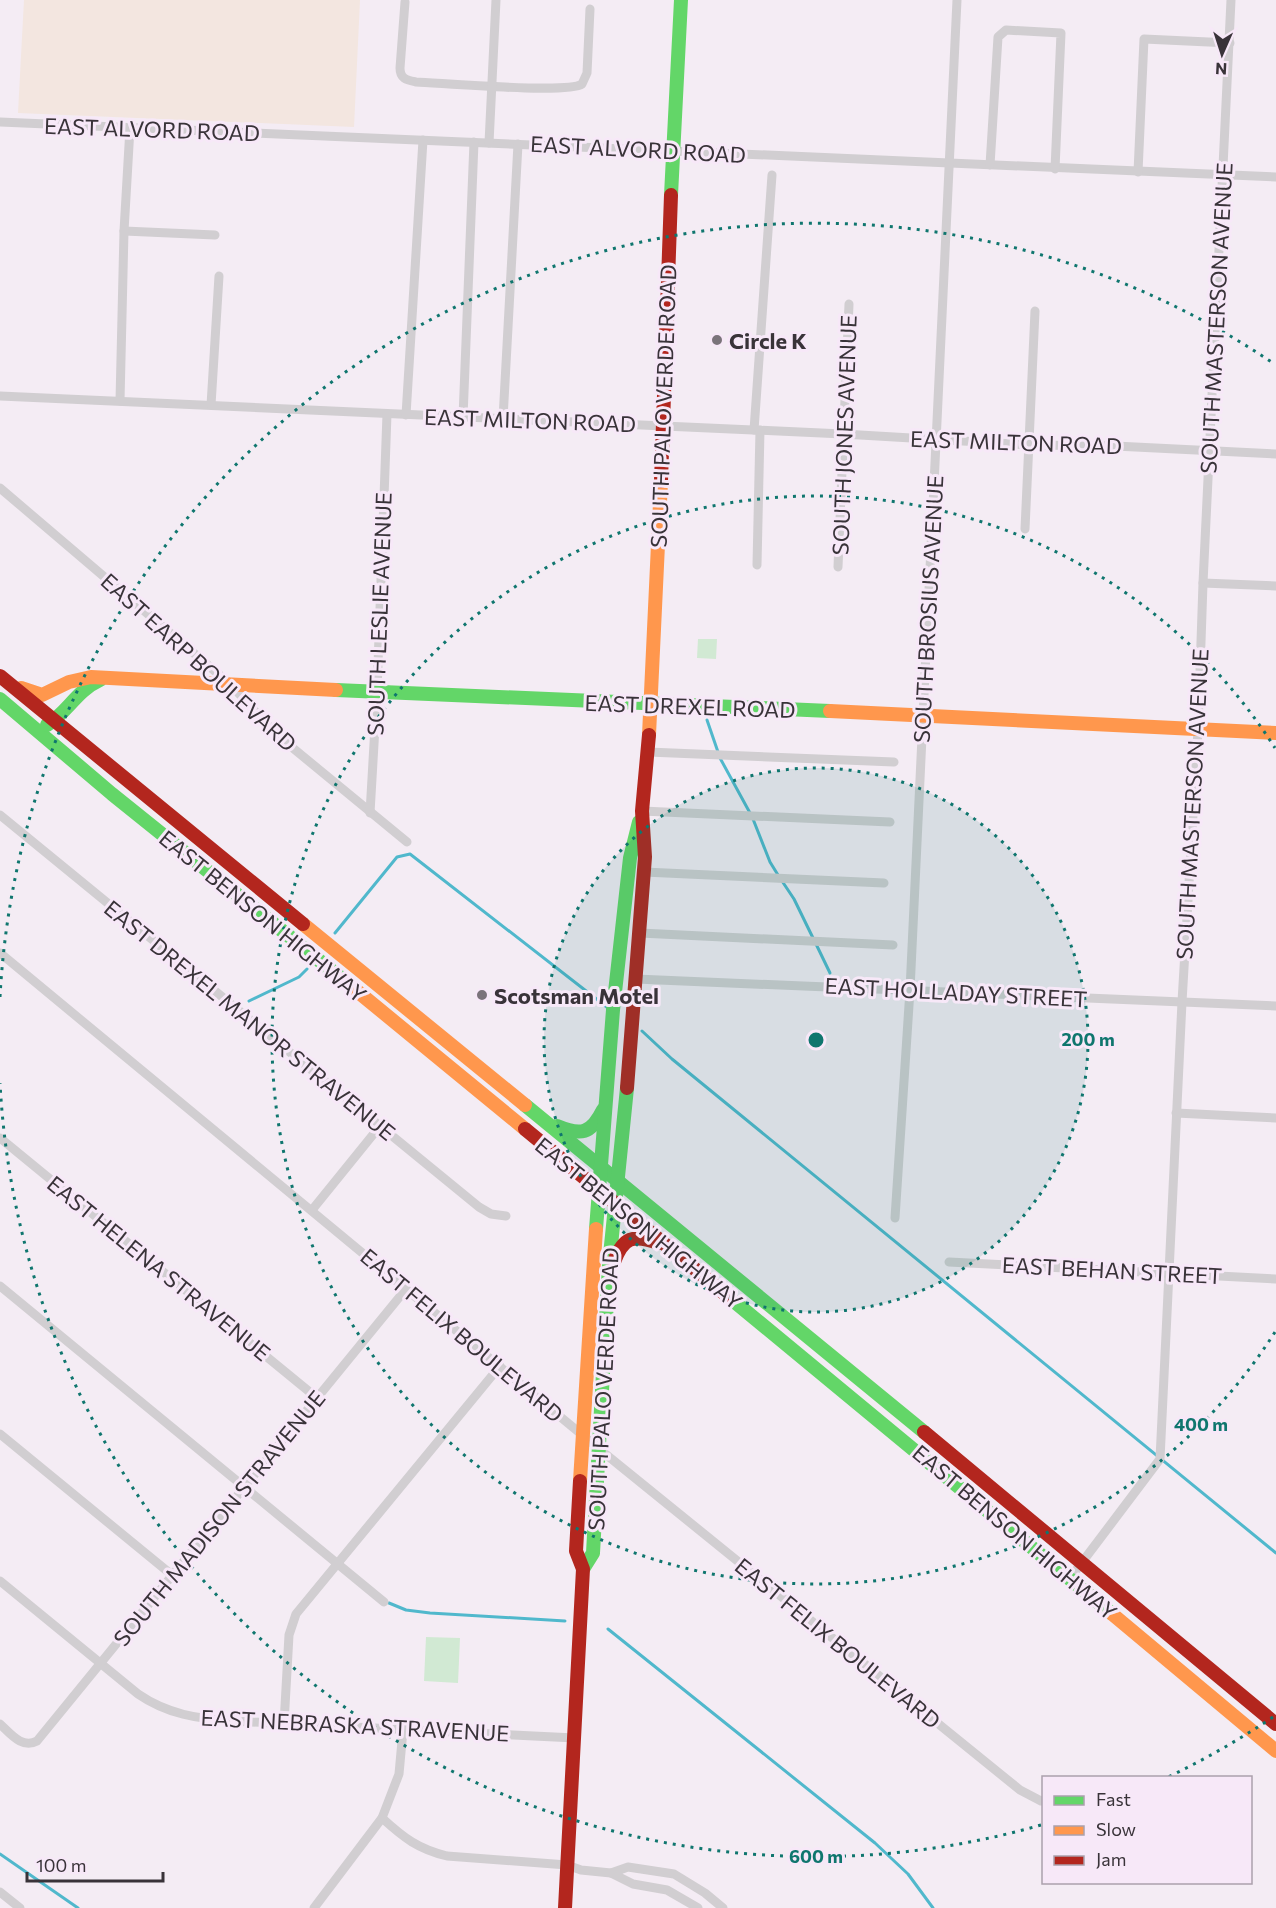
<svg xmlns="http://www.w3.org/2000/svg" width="1276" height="1908" viewBox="0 0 1276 1908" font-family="Commissioner,sans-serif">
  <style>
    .education { fill: #f3e6e0 }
    .green { fill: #d1e9d3 }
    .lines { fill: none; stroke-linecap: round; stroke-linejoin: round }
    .stream { stroke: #50b8cc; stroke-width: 3 }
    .street { stroke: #d1ced1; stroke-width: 9 }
    .fast { stroke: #63d668; stroke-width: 14 }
    .slow { stroke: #ff974d; stroke-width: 14 }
    .jam { stroke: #b3261e; stroke-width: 14 }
    .ring { fill: none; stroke: #0f766e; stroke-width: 3; stroke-dasharray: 3 6 }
    .poi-dot { fill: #7a747a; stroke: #f7e8f8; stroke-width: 2 }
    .labels { text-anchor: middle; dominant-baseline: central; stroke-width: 6; stroke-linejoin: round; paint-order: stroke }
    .street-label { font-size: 22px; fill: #393339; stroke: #f7e8f8 }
    .poi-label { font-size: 22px; font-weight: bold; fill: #393339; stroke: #f7e8f8; text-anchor: start }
    .centre { fill: #0f766e; stroke: #f7e8f8; stroke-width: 3 }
    .ring-label { font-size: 18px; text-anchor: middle; font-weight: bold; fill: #0f766e; stroke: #f7e8f8; stroke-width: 6; stroke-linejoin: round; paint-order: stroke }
  </style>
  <rect width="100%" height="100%" fill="#f4ecf4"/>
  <path class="education" d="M 24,0 L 360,0 L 354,127 L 18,113 Z"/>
  <g class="green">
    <path d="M 698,639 L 717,639 L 716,659 L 697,658 Z"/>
    <path d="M 426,1637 L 460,1638 L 458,1683 L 424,1681 Z"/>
  </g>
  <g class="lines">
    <g class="stream">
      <path d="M 707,720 L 718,752"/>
      <path d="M 720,758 L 750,813"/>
      <path d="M 753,819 L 770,862 L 778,875"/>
      <path d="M 782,881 L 794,899 L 813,938"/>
      <path d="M 335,933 L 397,857 L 410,854 L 608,1008"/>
      <path d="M 816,944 L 830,973"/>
      <path d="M 249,1001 L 299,977 L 307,969"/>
      <path d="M 642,1031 L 672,1059 L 1276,1553"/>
      <path d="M 389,1603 L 406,1610 L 430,1613 L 565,1621"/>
      <path d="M 608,1629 L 875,1843 L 908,1874 L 933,1908"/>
      <path d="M 0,1854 L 78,1908"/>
    </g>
    <g class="street">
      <path d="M 405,2 L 400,68 C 400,79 407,80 416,82 C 442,83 568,94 582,84 L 587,73 L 590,9"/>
      <path d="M 0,122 L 1276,177"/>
      <path d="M 489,143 L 496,0"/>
      <path d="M 990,165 L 998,37 L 1006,30 L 1061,33 L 1055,169"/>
      <path d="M 1138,172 L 1144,39 L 1230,43"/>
      <path d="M 124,231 L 215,235"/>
      <path d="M 0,396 L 843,434 L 1029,445 L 1115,446 L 1276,454"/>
      <path d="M 120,401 L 124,231 L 130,128"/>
      <path d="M 211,405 L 219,276"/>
      <path d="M 406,415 L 423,140"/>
      <path d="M 463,417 L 474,142"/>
      <path d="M 503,419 L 518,144"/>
      <path d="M 754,430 L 772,175"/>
      <path d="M 0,488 L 230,684 L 277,735 L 407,842"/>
      <path d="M 1025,529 L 1035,311"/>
      <path d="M 757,565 L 760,430"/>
      <path d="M 838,567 L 849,304"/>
      <path d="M 1203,583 L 1276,586"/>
      <path d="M 648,752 L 894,762"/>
      <path d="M 642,811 L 890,822"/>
      <path d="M 370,813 L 377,692 L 387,414"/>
      <path d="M 0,815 L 479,1207 L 491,1214 L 506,1216"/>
      <path d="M 644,872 L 884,883"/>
      <path d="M 640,933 L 893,945"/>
      <path d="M 0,953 L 598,1448 L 1020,1790 L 1041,1801"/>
      <path d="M 636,979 L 1276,1006"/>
      <path d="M 1176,1113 L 1276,1118"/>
      <path d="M 0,1138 L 317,1398"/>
      <path d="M 312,1210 L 380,1126"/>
      <path d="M 895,1218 L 910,990 L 957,0"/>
      <path d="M 949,1262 L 1276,1279"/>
      <path d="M 0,1286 L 384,1602"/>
      <path d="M 0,1434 L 172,1575"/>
      <path d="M 1071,1577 L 1160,1459 L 1182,1002 L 1198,730 L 1203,583 L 1231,0"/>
      <path d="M 0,1581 L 138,1694 C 167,1714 198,1719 233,1721 L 575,1738"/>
      <path d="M 0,1724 C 11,1734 22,1749 37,1741 L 406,1289"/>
      <path d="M 284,1724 L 289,1635 L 296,1614 L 500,1366"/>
      <path d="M 382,1818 C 404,1838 418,1849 447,1856 L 567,1865 L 581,1870 L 611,1873"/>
      <path d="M 0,1892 L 20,1908"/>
      <path d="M 314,1908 L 382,1818 L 399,1774 L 403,1730"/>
      <path d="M 698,1908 L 667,1890 L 633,1884 L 611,1873 L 628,1867 L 674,1874 L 705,1893 L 723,1908"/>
    </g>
    <g class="fast">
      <path d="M 671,195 L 681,0"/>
      <path d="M 336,690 L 830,711"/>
      <path d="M 0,699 L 112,794 L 346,982"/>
      <path d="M 47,725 C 68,712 76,691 100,680"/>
      <path d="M 525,1105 L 924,1432"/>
      <path d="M 557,1126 C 581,1136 591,1134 603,1110"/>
      <path d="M 596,1229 L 613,1010 L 630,858 L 639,822"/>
      <path d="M 730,1298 L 1111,1613"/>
      <path d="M 583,1569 L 593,1553 L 609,1265 L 627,1088"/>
    </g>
    <g class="slow">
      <path d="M 21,688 L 42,695 L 69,682 L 91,677 L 336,690"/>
      <path d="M 830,711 L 1276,733"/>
      <path d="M 649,735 L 661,481"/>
      <path d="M 303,924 L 525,1105"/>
      <path d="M 346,982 L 525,1129"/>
      <path d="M 580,1481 L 596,1229"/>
      <path d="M 1111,1613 L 1276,1751"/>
    </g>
    <g class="jam">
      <path d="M 661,481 L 671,195"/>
      <path d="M 0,676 L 303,924"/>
      <path d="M 627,1088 L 645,857 L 642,811 L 649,735"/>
      <path d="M 525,1129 L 730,1298"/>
      <path d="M 614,1262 C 623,1237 633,1234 658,1243"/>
      <path d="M 924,1432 L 1276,1724"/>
      <path d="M 565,1908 L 583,1569 L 576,1551 L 580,1481"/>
    </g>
  </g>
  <circle cx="816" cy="1040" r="272" fill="#0f766e" fill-opacity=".12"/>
  <g class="ring">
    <circle cx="816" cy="1040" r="272"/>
    <path d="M1275 1332A544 544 0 1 1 1275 748"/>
    <path d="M1273 1717A817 817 0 0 1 1168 1777M1041 1825A817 817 0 0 1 0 1083M0 997A817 817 0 0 1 1273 363"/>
  </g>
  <g class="poi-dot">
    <circle cx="717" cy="340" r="6"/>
    <circle cx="482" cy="995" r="6"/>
  </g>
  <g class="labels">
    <g class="street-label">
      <text transform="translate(152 129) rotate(2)">EAST ALVORD ROAD</text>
      <text transform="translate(638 149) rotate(3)">EAST ALVORD ROAD</text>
      <text transform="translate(1216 318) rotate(-87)">SOUTH MASTERSON AVENUE</text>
      <text transform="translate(663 406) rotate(-88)">SOUTH PALO VERDE ROAD</text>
      <text transform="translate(530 420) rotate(2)">EAST MILTON ROAD</text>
      <text transform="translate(844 435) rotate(-88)">SOUTH JONES AVENUE</text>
      <text transform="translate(1016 442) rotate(2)">EAST MILTON ROAD</text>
      <text transform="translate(928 609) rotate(-87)">SOUTH BROSIUS AVENUE</text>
      <text transform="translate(379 614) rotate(-88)">SOUTH LESLIE AVENUE</text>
      <text transform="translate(199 662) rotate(42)">EAST EARP BOULEVARD</text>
      <text transform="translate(690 706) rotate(2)">EAST DREXEL ROAD</text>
      <text transform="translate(1192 804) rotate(-87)">SOUTH MASTERSON AVENUE</text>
      <text transform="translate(263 916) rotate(39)">EAST BENSON HIGHWAY</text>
      <text transform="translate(956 992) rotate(3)">EAST HOLLADAY STREET</text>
      <text transform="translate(250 1020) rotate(39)">EAST DREXEL MANOR STRAVENUE</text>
      <text transform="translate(639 1223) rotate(39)">EAST BENSON HIGHWAY</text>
      <text transform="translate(159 1268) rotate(39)">EAST HELENA STRAVENUE</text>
      <text transform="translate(1112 1270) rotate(3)">EAST BEHAN STREET</text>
      <text transform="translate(462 1335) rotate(40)">EAST FELIX BOULEVARD</text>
      <text transform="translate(603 1389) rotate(-87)">SOUTH PALO VERDE ROAD</text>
      <text transform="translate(219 1518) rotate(-51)">SOUTH MADISON STRAVENUE</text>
      <text transform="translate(1015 1532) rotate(40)">EAST BENSON HIGHWAY</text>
      <text transform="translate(838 1643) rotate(39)">EAST FELIX BOULEVARD</text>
      <text transform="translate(355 1725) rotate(3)">EAST NEBRASKA STRAVENUE</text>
    </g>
    <g class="poi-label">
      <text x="729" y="340">Circle K</text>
      <text x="494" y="995">Scotsman Motel</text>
    </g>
  </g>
  <circle cx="816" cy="1040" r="9" class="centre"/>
  <g class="ring-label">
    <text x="1088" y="1046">200 m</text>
    <text x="1201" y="1431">400 m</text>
    <text x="816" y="1863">600 m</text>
  </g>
  <rect x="1042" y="1776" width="210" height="108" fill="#f7e8f8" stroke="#aba0ac" stroke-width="1.5"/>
  <rect x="1054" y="1796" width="30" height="9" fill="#63d668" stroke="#aba0ac" stroke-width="1.5"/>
  <text x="1096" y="1806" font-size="18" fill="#393339">Fast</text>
  <rect x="1054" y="1826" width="30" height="9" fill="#ff974d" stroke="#aba0ac" stroke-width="1.5"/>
  <text x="1096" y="1836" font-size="18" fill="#393339">Slow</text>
  <rect x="1054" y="1856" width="30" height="9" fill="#b3261e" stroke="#aba0ac" stroke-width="1.5"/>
  <text x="1096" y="1866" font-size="18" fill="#393339">Jam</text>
  <g transform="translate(1222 54) rotate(183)" stroke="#f7e8f8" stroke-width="4.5" paint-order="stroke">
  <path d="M0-4.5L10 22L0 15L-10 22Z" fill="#393339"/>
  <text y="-9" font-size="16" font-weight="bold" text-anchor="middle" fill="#393339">N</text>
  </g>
  <path d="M27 1872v9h136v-9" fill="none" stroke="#393339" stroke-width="3"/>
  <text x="36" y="1872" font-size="18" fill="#393339" stroke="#f7e8f8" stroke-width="4.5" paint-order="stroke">100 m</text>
</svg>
